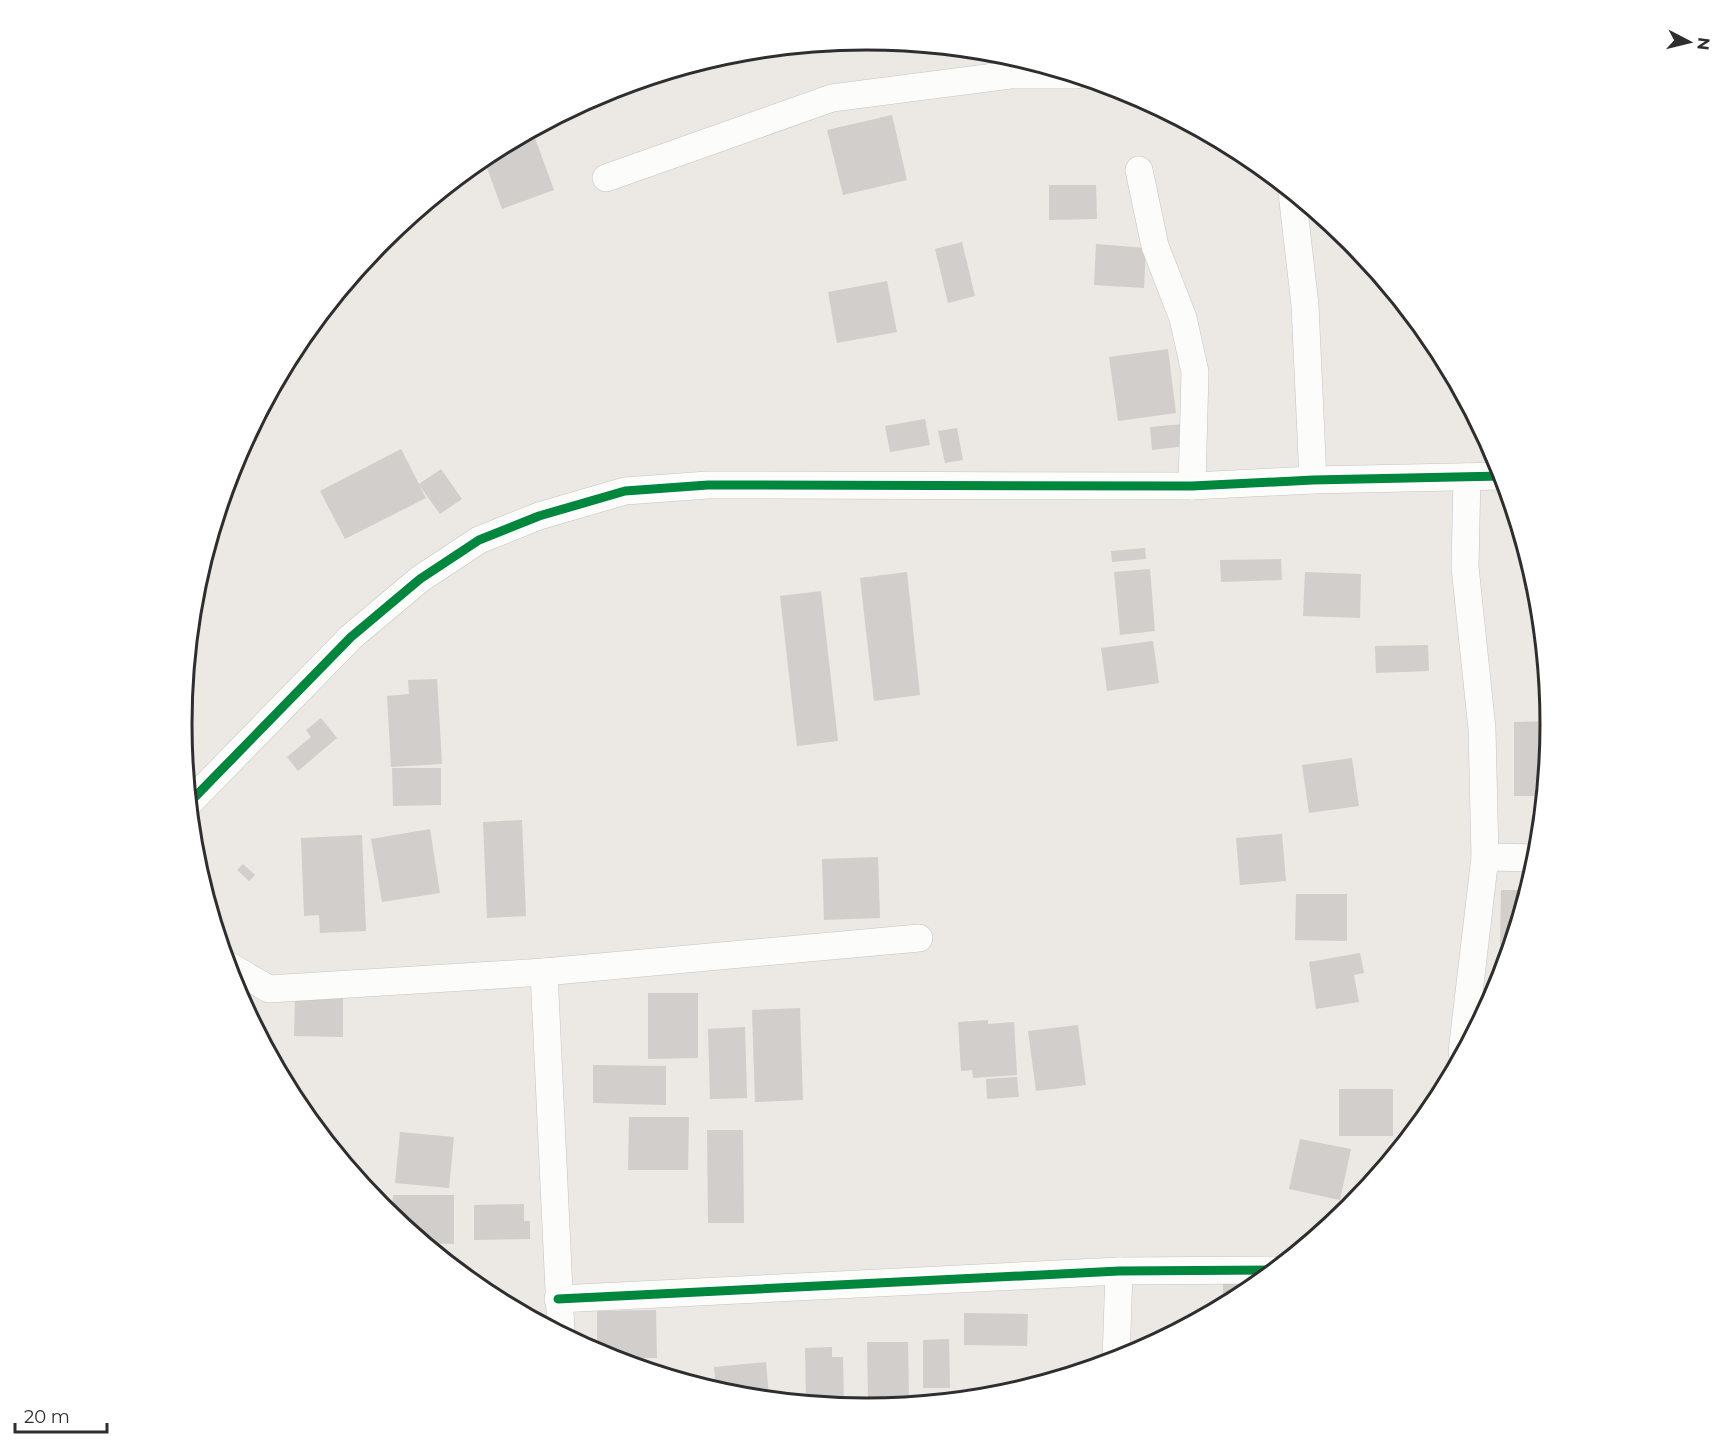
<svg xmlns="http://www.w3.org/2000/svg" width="1731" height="1447" viewBox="0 0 1731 1447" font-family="Montserrat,sans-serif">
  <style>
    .building { fill: #d1cecb }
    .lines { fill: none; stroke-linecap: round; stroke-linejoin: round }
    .minor-casing { stroke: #c5c4c5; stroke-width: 28 }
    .minor { stroke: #fcfcfb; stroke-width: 27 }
    .cycleway-casing { stroke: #fff; stroke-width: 13 }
    .cycleway { stroke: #00873e; stroke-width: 9 }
    .rim { fill: none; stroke: #2e2e2e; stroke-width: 3 }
  </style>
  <rect width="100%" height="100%" fill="#ece8e4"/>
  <g class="building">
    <path d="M 892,115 L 907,180 L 843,195 L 827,130 Z"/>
    <path d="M 535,138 L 554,190 L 502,209 L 483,157 Z"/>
    <path d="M 1049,185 L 1096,185 L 1097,219 L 1049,220 Z"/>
    <path d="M 962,242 L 975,296 L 948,303 L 935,249 Z"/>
    <path d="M 1096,244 L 1146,248 L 1144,288 L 1094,285 Z"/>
    <path d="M 887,281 L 897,332 L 837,343 L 828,292 Z"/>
    <path d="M 1168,349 L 1176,413 L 1118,421 L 1109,357 Z"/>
    <path d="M 925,419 L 930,445 L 890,452 L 885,426 Z"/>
    <path d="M 1183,424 L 1186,446 L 1152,450 L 1150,427 Z"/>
    <path d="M 957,428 L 963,460 L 945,463 L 938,431 Z"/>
    <path d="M 401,449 L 419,484 L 441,469 L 462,499 L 440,514 L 419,485 L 426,498 L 345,539 L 320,491 Z"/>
    <path d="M 1145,548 L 1146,559 L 1112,562 L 1111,551 Z"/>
    <path d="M 1281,559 L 1282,580 L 1221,582 L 1220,560 Z"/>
    <path d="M 1150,569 L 1155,631 L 1120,635 L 1114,572 Z"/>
    <path d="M 907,572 L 920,695 L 874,701 L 860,578 Z"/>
    <path d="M 1305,572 L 1361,574 L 1360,618 L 1303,616 Z"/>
    <path d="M 821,591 L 838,741 L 797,746 L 780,596 Z"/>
    <path d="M 1153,641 L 1159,683 L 1107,691 L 1101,648 Z"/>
    <path d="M 1428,645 L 1429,671 L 1376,673 L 1375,646 Z"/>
    <path d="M 437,679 L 442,764 L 391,767 L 387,696 L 409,694 L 408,680 Z"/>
    <path d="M 321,718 L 337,738 L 298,771 L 287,757 L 311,737 L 306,730 Z"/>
    <path d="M 1550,721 L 1543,796 L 1514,796 L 1514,722 Z"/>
    <path d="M 1352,758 L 1359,806 L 1309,813 L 1302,765 Z"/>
    <path d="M 392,768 L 441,768 L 441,805 L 393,806 Z"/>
    <path d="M 522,820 L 526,916 L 487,918 L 483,822 Z"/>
    <path d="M 430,829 L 440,893 L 382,902 L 371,839 Z"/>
    <path d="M 1282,834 L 1286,881 L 1240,885 L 1236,838 Z"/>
    <path d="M 362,835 L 366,931 L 320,933 L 319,915 L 304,916 L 301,838 Z"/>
    <path d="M 878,857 L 880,918 L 824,920 L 822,859 Z"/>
    <path d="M 243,864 L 255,875 L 249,881 L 237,870 Z"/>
    <path d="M 1501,890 L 1527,890 L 1510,945 L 1500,945 Z"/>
    <path d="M 1296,894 L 1347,894 L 1347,941 L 1295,940 Z"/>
    <path d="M 1360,953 L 1364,973 L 1354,975 L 1359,1002 L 1316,1009 L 1309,962 Z"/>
    <path d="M 648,993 L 698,993 L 698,1058 L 648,1059 Z"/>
    <path d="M 295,996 L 343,998 L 343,1037 L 294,1036 Z"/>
    <path d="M 800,1008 L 803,1100 L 755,1102 L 752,1010 Z"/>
    <path d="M 988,1020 L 988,1024 L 1014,1022 L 1017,1075 L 973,1078 L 972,1070 L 961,1071 L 958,1022 Z"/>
    <path d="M 1078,1025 L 1086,1085 L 1036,1091 L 1028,1031 Z"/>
    <path d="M 745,1027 L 747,1098 L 710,1099 L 708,1029 Z"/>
    <path d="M 593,1065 L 666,1066 L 666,1105 L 593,1103 Z"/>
    <path d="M 1017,1077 L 1019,1097 L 987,1099 L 986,1079 Z"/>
    <rect x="1339" y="1089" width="54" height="47"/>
    <path d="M 629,1117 L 689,1117 L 688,1170 L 628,1170 Z"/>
    <path d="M 707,1130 L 743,1130 L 744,1223 L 708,1223 Z"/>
    <path d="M 400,1132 L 454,1137 L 449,1188 L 395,1183 Z"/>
    <path d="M 1300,1139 L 1351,1149 L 1340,1200 L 1289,1189 Z"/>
    <path d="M 393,1195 L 454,1195 L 454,1244 L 425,1243 L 392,1216 Z"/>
    <path d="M 524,1204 L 524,1221 L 530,1221 L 530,1239 L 474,1240 L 474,1205 Z"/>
    <path d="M 1223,1284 L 1256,1284 L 1245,1293 L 1223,1305 Z"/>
    <path d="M 656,1310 L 657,1358 L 612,1358 L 597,1352 L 597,1311 Z"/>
    <path d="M 964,1313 L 1028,1314 L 1027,1346 L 964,1345 Z"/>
    <path d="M 949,1339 L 950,1388 L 923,1388 L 923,1340 Z"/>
    <path d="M 867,1342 L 908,1342 L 909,1399 L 868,1399 Z"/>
    <path d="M 832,1347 L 832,1357 L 843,1357 L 844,1406 L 806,1402 L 805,1348 Z"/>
    <path d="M 766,1362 L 769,1398 L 732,1395 L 716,1390 L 714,1367 Z"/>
  </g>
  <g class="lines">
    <g class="minor-casing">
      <g id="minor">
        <path d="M 1139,170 L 1155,246 L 1183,318 L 1195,372 L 1192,486"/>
        <path d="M 606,178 L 832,98 L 1010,75 L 1076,75"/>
        <path d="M 1292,193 L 1305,305 L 1313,480"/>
        <path d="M 189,803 L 351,637 L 420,579 L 479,540 L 539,516 L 625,491 L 708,485 L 1192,486 L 1313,480 L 1502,476"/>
        <path d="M 1485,857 L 1536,858"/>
        <path d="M 226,964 L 269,989 L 544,972 L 919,938"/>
        <path d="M 544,972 L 561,1333"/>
        <path d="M 1462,1052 L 1485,857 L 1482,729 L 1465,567 L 1467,477"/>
        <path d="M 558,1299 L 1119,1271 L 1274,1270"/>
        <path d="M 1116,1360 L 1119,1271"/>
      </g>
    </g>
    <use href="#minor" class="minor"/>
    <g class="cycleway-casing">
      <g id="cycleway">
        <path d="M 189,803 L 351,637 L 420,579 L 479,540 L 539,516 L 625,491 L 708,485 L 1192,486 L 1313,480 L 1502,476"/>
        <path d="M 558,1299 L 1119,1271 L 1274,1270"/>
      </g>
    </g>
    <use href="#cycleway" class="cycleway"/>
  </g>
  <path d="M0 0H1731V1447H0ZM192 724a674 674 0 1 1 1348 0a674 674 0 1 1-1348 0Z" fill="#fff" fill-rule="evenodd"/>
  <path class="rim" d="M192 724a674 674 0 1 1 1348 0a674 674 0 1 1-1348 0Z"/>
  <g transform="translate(1689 42) rotate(97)" stroke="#ffffff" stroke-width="4.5" paint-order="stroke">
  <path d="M0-4.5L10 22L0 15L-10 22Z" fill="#2e2e2e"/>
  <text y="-9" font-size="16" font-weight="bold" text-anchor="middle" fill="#2e2e2e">N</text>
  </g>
  <path d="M15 1423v9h92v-9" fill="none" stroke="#2e2e2e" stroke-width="3"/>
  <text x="24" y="1423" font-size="18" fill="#2e2e2e" stroke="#ffffff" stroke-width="4.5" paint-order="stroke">20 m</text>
</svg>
